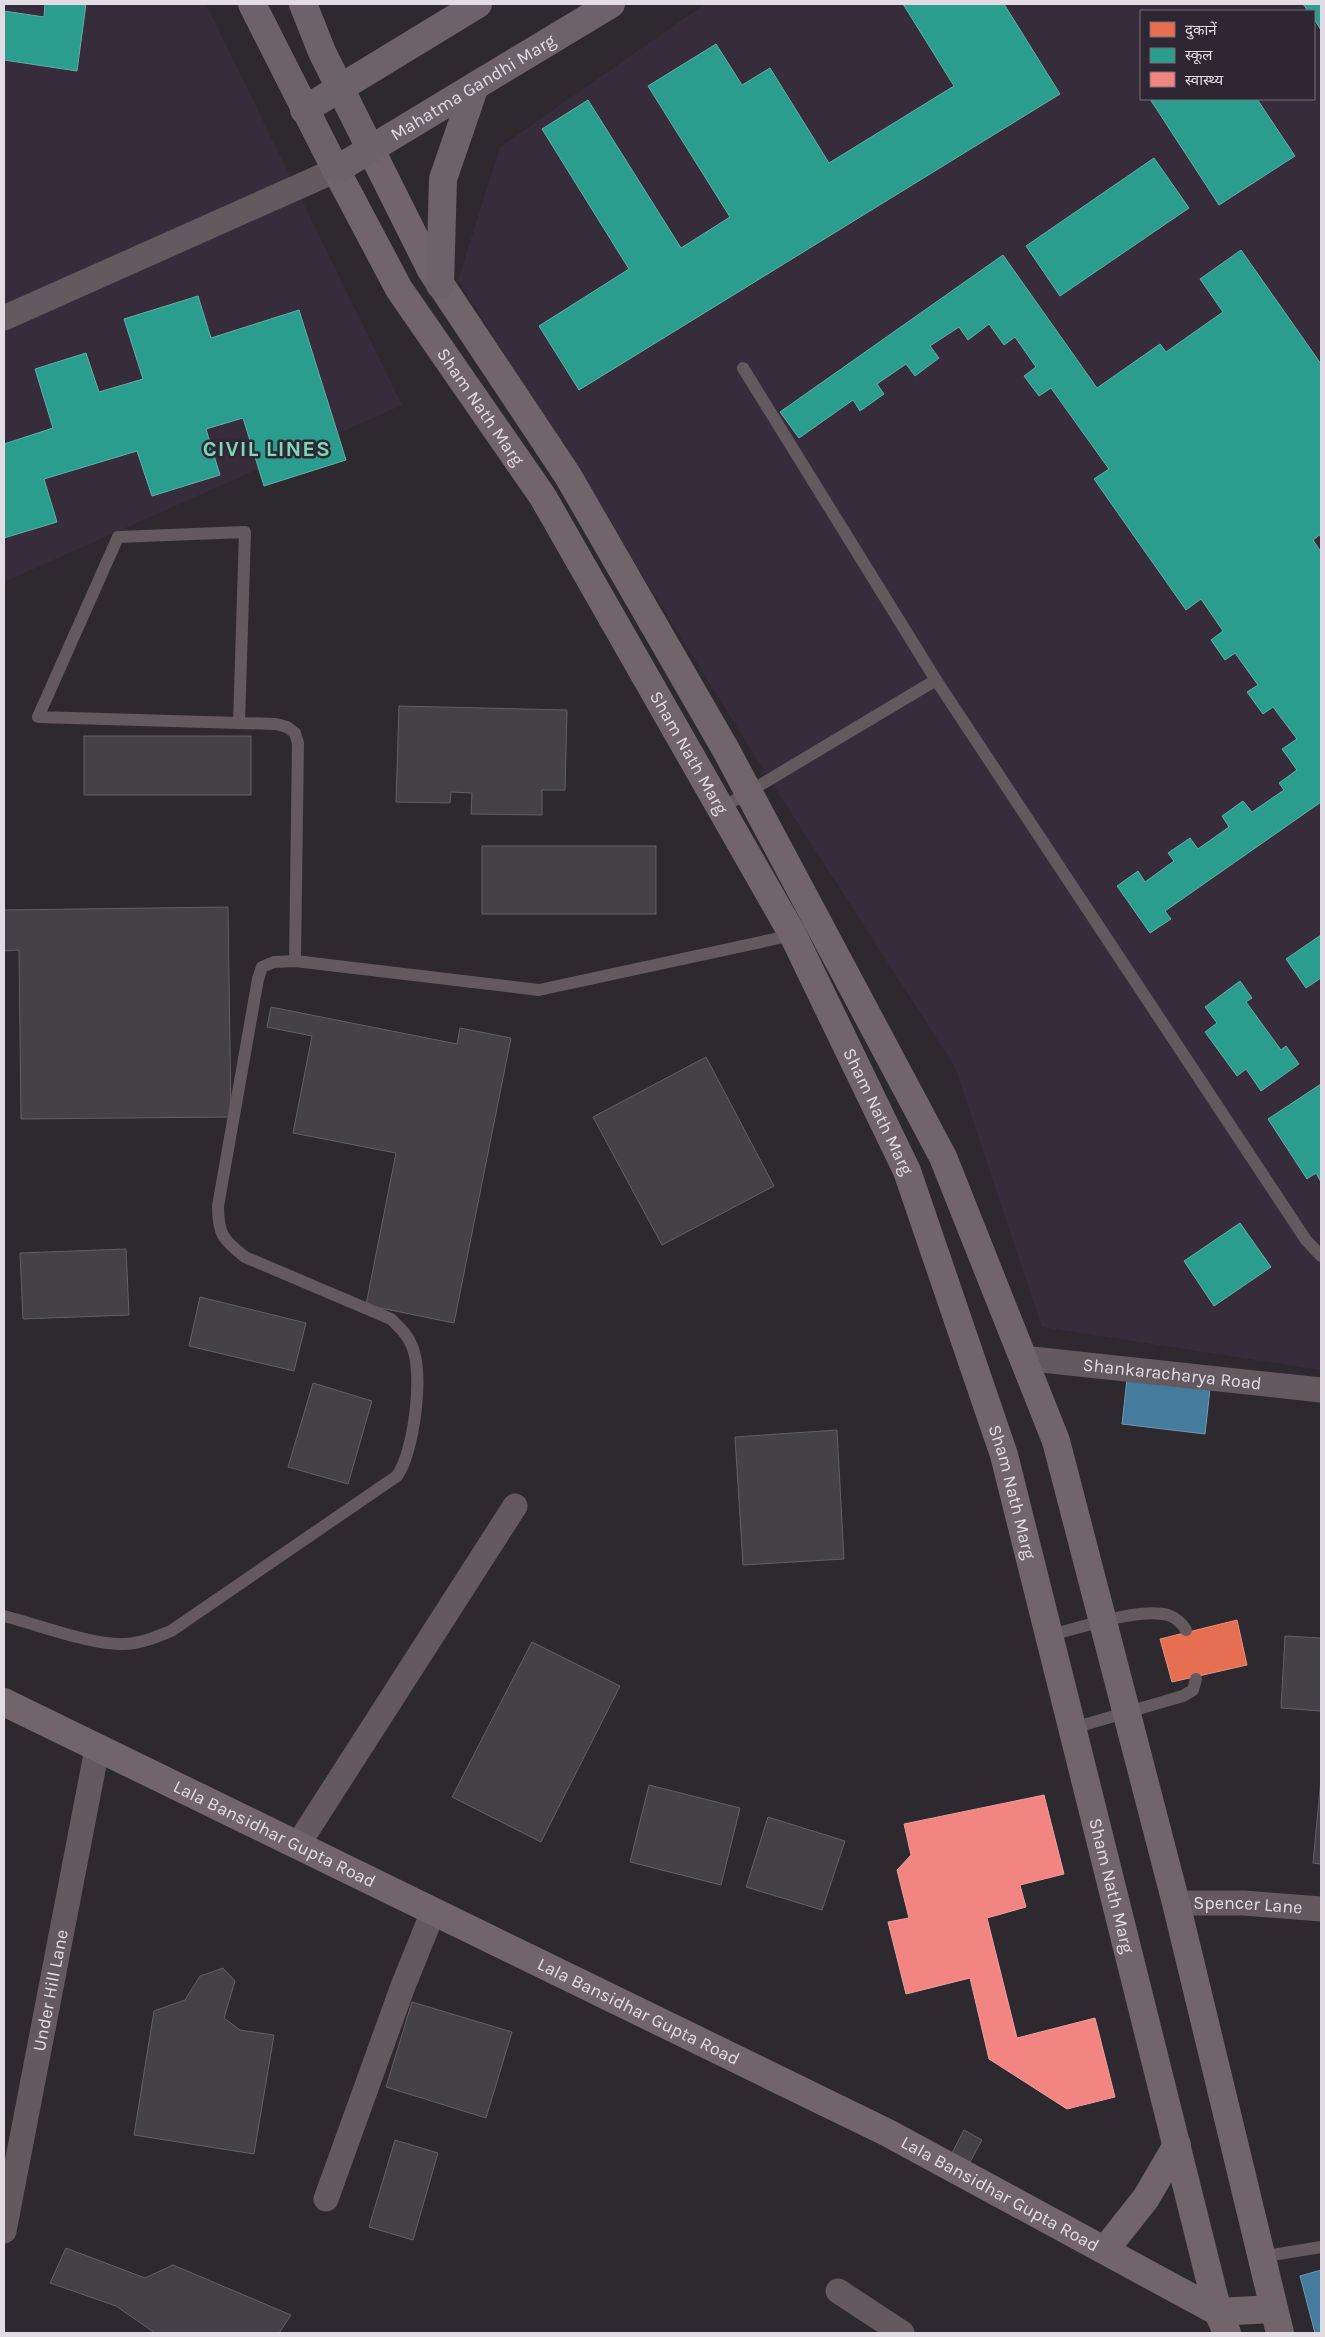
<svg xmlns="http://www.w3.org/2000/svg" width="1325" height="2337" viewBox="0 0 1325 2337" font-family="Karla,'Noto Sans Devanagari',sans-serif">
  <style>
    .built { fill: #372c3c; fill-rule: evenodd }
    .shops { fill: #e76f51; stroke: #e6907d }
    .schools { fill: #2a9d8f; stroke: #61b0a8 }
    .health { fill: #f28482; stroke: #ed9e9f }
    .public { fill: #457b9d; stroke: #7498b2 }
    .building { fill: #444247; stroke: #626066 }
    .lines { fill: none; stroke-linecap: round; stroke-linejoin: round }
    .lane { stroke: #63595f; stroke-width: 12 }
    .street { stroke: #63595f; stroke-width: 25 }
    .secondary { stroke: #71646b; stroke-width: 28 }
    .primary { stroke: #6e626a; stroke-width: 28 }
    .labels { text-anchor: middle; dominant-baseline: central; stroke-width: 5; stroke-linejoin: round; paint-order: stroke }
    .street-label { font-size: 18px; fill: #e2dce4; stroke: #2e2632 }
    .district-label { font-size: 22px; font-weight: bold; letter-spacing: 1px; fill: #7dd8b9; stroke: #2e2632 }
  </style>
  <rect width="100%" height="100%" fill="#2d292f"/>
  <g class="built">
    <path d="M 4,4 L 206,4 L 402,405 L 4,582 Z"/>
    <path d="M 705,4 L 1321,4 L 1321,1370 L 1042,1327 L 955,1067 L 770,780 L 458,280 L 500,147 ZM 1141,11 L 1314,11 L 1314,99 L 1141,99 Z"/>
  </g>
  <path class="shops" d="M 1237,1620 L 1247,1665 L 1172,1682 L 1160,1639 Z"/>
  <g class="schools">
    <path d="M 45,4 L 86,4 L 77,71 L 4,60 L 4,11 L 44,17 Z"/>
    <path d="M 903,4 L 1004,4 L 1060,94 L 579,390 L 539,326 L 629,269 L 542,129 L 588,100 L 681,248 L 730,217 L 648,86 L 716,44 L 742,85 L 770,68 L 829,163 L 954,86 Z"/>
    <path d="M 1303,4 L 1321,4 L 1321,30 L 1314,19 L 1314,11 L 1308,11 Z"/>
    <path d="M 1150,99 L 1257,99 L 1295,156 L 1219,205 Z"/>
    <path d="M 1154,158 L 1189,208 L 1060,296 L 1026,246 Z"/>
    <path d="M 1241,250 L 1321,364 L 1321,534 L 1313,540 L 1321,552 L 1321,802 L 1165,911 L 1171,919 L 1150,933 L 1117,886 L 1138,871 L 1145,882 L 1174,861 L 1168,853 L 1190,838 L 1198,849 L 1229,827 L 1222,816 L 1243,801 L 1252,812 L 1284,790 L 1279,783 L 1297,770 L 1282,749 L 1297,739 L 1273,707 L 1263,714 L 1247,692 L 1258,685 L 1235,653 L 1225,660 L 1211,640 L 1223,631 L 1201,599 L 1186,610 L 1094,479 L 1109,469 L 1051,388 L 1039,396 L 1024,376 L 1036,367 L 1015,337 L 1004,345 L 989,324 L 968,340 L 959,327 L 930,346 L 939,358 L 915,376 L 906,364 L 877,384 L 884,394 L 860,411 L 853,400 L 799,438 L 780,412 L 1003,255 L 1097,388 L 1160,344 L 1166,352 L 1223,312 L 1200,279 Z"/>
    <path d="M 198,296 L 211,338 L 299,310 L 346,460 L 264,486 L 243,418 L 206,429 L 220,475 L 152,496 L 137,451 L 44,479 L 57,522 L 4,538 L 4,444 L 53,428 L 35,369 L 86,353 L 99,392 L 143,379 L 124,319 Z"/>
    <path d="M 1321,935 L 1321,978 L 1306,988 L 1286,959 Z"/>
    <path d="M 1240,981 L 1252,998 L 1246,1002 L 1281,1050 L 1286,1046 L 1299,1064 L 1261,1091 L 1246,1069 L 1237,1076 L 1205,1032 L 1217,1023 L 1205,1007 Z"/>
    <path d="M 1321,1084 L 1321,1182 L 1316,1173 L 1307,1179 L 1268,1119 Z"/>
    <path d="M 1240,1223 L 1271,1267 L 1214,1306 L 1184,1261 Z"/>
  </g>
  <path class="health" d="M 1044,1795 L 1064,1874 L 1020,1885 L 1026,1907 L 987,1918 L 1017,2038 L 1095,2018 L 1115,2097 L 1067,2109 L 989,2059 L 970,1978 L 906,1994 L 888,1922 L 909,1918 L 897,1870 L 911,1855 L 904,1824 Z"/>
  <g class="public">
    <path d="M 1127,1379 L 1210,1389 L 1205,1434 L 1122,1424 Z"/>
    <path d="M 1321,2270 L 1321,2333 L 1315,2333 L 1300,2276 Z"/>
  </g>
  <g class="building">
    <path d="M 399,706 L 567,710 L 565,790 L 542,790 L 542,815 L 471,814 L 472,793 L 451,792 L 450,803 L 396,802 Z"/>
    <rect x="84" y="736" width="167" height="59"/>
    <rect x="482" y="846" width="174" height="68"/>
    <path d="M 228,907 L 231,1117 L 21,1119 L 19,950 L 4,951 L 4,910 Z"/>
    <path d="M 271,1007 L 457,1044 L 460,1028 L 511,1038 L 454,1323 L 366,1305 L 396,1153 L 293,1133 L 312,1036 L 267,1027 Z"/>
    <path d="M 706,1057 L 774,1186 L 662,1245 L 593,1117 Z"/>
    <path d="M 126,1249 L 129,1315 L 23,1319 L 20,1253 Z"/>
    <path d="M 200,1297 L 306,1323 L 294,1371 L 189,1346 Z"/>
    <path d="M 313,1383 L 372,1401 L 348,1484 L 288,1467 Z"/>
    <path d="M 837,1430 L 844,1559 L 743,1565 L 735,1437 Z"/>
    <path d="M 1285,1636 L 1321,1638 L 1321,1711 L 1281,1708 Z"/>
    <path d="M 532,1642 L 620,1686 L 541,1842 L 452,1797 Z"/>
    <path d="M 1321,1779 L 1321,1864 L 1313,1863 Z"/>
    <path d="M 649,1785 L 740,1808 L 721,1885 L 630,1862 Z"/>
    <path d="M 768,1817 L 845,1841 L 822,1910 L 746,1887 Z"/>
    <path d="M 223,1968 L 235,1981 L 224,2018 L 240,2030 L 274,2035 L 254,2154 L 134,2135 L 154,2011 L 185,2000 L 200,1976 Z"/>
    <path d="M 412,2002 L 512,2032 L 486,2118 L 386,2087 Z"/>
    <path d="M 964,2130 L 982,2140 L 970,2162 L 952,2153 Z"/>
    <path d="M 395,2140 L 438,2153 L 413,2240 L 369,2227 Z"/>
    <path d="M 66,2248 L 145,2278 L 173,2265 L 291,2315 L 279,2333 L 155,2333 L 116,2306 L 50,2283 Z"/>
  </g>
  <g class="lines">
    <g class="lane">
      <path d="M 936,680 L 1306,1240 L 1321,1256"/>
      <path d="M 239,723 L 245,532 L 118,537 L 38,717 L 276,724 L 287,727 L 295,733 L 298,743 L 295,961"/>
      <path d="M 720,809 L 936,680 L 743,368"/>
      <path d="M 4,1616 C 36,1624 91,1645 123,1644 C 140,1644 156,1637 171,1631 L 397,1476 C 414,1452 424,1374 412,1346 C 407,1334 400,1328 391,1319 L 245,1257 C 223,1240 218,1234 218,1206 L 258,979 L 262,967 L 274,962 L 295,961 L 539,990 L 793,935"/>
      <path d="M 1050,1635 C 1080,1628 1139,1607 1168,1615 C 1176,1618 1182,1623 1186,1630"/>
      <path d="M 1073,1728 L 1183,1696 L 1193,1690 L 1196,1679"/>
      <path d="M 1260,2257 L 1321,2247"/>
    </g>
    <g class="street">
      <path d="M 4,318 L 336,170"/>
      <path id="s1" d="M 1023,1358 L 1321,1390"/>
      <path d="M 297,1846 L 515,1506"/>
      <path id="s2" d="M 1176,1903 L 1244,1903 L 1321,1909"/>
      <path d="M 326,2199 L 403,1986 L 433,1912"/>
      <path id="s3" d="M 4,2231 L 97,1749"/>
      <path d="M 838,2291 L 902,2333"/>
    </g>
    <g class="secondary">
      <path d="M 370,148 L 431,270 L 568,476 L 726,750 L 943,1157 L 1056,1441 L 1176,1903 L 1280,2333"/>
      <path id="s4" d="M 336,170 L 399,289 L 543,497 L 793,935 L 907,1171 L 1004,1455 L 1218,2312 L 1227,2333"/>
      <path id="s5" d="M 4,1702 L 888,2133 L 1218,2312 L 1273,2309"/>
      <path d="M 1105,2250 L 1146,2198 L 1177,2145"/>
    </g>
    <g class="primary">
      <path id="s6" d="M 252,4 L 336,170 L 611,4"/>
      <path d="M 303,4 L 322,52 L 370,148"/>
      <path d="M 304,110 L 478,4"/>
      <path d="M 440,285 L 443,179 L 475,86"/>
    </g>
  </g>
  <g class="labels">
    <g class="street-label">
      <text stroke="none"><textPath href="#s6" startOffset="346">Mahatma Gandhi Marg</textPath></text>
      <text stroke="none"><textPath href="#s4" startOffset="278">Sham Nath Marg</textPath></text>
      <text stroke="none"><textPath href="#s4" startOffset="682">Sham Nath Marg</textPath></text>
      <text stroke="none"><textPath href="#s4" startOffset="1088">Sham Nath Marg</textPath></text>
      <text stroke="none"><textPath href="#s1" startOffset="150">Shankaracharya Road</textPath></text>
      <text stroke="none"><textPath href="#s4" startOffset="1492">Sham Nath Marg</textPath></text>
      <text stroke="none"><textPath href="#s5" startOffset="301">Lala Bansidhar Gupta Road</textPath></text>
      <text stroke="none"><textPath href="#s4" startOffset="1898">Sham Nath Marg</textPath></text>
      <text stroke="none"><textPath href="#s2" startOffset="72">Spencer Lane</textPath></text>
      <text stroke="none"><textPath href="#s3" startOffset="245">Under Hill Lane</textPath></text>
      <text stroke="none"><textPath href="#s5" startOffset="706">Lala Bansidhar Gupta Road</textPath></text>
      <text stroke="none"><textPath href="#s5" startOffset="1111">Lala Bansidhar Gupta Road</textPath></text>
    </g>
    <g class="district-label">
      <text x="267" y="449">CIVIL LINES</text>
    </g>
  </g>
  <rect width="1325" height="2337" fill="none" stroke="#e2dce4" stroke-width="10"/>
  <rect x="1140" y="10" width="175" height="90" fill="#2e2632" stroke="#766f79"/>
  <rect x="1150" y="22" width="25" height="15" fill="#e76f51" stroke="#766f79"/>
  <text x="1185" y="35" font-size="15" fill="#e2dce4">दुकानें</text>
  <rect x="1150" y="48" width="25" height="15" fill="#2a9d8f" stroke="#766f79"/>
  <text x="1185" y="60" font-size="15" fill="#e2dce4">स्कूल</text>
  <rect x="1150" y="72" width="25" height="15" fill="#f28482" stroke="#766f79"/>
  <text x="1185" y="85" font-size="15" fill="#e2dce4">स्वास्थ्य</text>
</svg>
